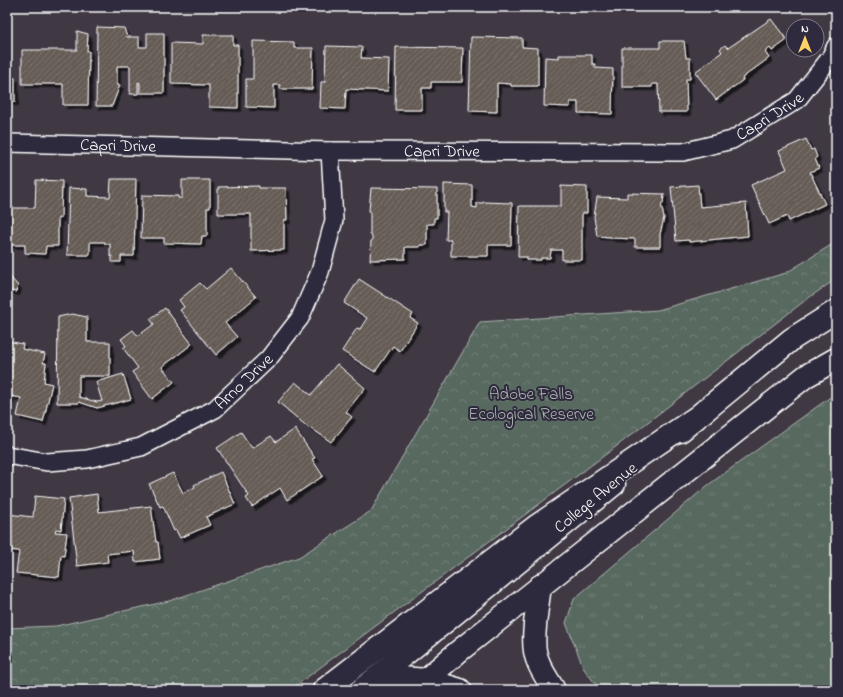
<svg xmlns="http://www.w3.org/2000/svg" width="843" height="697" viewBox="0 0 843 697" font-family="'Indie Flower',sans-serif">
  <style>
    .grass { fill: url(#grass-tufts); stroke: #acb4b0 }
    .park { fill: url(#park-crowns); stroke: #acb4b0 }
    .building { fill: url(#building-hatch); stroke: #fff; filter: url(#shadow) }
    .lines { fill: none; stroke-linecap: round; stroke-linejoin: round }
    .street-casing { stroke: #fff; stroke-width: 20 }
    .primary-casing { stroke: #fff; stroke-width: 25 }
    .highway-casing { stroke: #fff; stroke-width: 25 }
    .street { stroke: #2f2a3d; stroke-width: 17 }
    .primary { stroke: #2f2a3d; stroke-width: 22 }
    .highway { stroke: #2f2a3d; stroke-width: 22 }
    .labels { text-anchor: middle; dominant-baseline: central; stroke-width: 4; stroke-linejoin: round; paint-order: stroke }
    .street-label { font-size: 17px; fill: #fff; stroke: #2f2a3d }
    .park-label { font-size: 17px; fill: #acb4b0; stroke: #2f2a3d }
  </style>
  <defs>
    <pattern id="grass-tufts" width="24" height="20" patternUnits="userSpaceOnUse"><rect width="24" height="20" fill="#596960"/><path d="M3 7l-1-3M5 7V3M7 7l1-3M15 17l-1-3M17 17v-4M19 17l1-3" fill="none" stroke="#728078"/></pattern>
    <pattern id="park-crowns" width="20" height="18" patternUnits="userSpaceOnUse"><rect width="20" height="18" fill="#596960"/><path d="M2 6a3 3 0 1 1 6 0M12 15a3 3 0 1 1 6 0" fill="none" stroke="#728078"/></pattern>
    <pattern id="building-hatch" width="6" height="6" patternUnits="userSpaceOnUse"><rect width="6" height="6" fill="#665b56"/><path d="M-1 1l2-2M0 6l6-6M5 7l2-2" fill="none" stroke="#7d746f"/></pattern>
    <filter id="shadow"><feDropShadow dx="3.5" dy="3.5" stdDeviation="0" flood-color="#0009"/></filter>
  </defs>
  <rect width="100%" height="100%" fill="#403944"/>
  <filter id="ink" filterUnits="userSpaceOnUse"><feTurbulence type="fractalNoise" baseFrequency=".025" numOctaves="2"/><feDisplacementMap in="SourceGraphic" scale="8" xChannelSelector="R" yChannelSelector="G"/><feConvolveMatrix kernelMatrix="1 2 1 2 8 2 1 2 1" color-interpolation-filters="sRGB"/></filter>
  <g filter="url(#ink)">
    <path class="grass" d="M 836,393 L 836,690 L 600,690 L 584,669 L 566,623 L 574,599 L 708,485 Z"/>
    <path class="park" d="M 836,242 L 836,279 L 807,299 L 613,449 L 290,690 L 7,690 L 7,628 L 56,626 L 169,601 L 299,557 L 371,511 L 480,322 L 658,310 L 786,273 Z"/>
    <g class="building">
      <path d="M 771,19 L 787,40 L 772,51 L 770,48 L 765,52 L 769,58 L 742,78 L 743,80 L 716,100 L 695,72 L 722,52 L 720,49 L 725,45 L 728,48 Z"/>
      <path d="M 97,27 L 124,28 L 127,37 L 139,37 L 139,47 L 147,47 L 147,33 L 164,33 L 164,93 L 140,93 L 140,83 L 138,82 L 138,94 L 130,94 L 130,66 L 117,66 L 117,85 L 120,85 L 112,106 L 96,106 Z"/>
      <path d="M 77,31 L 88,34 L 87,51 L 89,51 L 88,105 L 63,105 L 63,84 L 22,84 L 22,50 L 77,50 Z"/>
      <path d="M 203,35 L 233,35 L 233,45 L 238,45 L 238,108 L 209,107 L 209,85 L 171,84 L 171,43 L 203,44 Z"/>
      <path d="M 471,37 L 522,38 L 522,47 L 538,48 L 538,86 L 511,86 L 511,84 L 497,83 L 497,112 L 469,111 Z"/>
      <path d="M 253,41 L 294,42 L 294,48 L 313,48 L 312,89 L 280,89 L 280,85 L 274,85 L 274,108 L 246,107 L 246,79 L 253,79 Z"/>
      <path d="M 660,41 L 684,41 L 686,58 L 690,58 L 690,79 L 686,79 L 687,112 L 659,112 L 658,84 L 652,84 L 652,87 L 622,87 L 622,48 L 660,48 Z"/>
      <path d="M 326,46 L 362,47 L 361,58 L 389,59 L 388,91 L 346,89 L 345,109 L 320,108 L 321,82 L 325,82 Z"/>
      <path d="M 396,47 L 463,48 L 462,82 L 431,82 L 431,88 L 422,88 L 422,110 L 395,110 Z"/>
      <path d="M 559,55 L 592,55 L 592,64 L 595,64 L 595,68 L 613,69 L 612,114 L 578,113 L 578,102 L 570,102 L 570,107 L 544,106 L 545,57 L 559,58 Z"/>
      <rect x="7" y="78" width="8" height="24"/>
      <path d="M 806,139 L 811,150 L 814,149 L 817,157 L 815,159 L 819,168 L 810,172 L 825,204 L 789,221 L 787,216 L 769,224 L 751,185 L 787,169 L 779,151 Z"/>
      <path d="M 111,179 L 136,179 L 134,256 L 121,256 L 121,262 L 112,262 L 112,256 L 110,256 L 110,244 L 105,244 L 105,242 L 90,242 L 90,255 L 67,255 L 69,188 L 87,189 L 87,196 L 110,197 Z"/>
      <path d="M 36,180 L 62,181 L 61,218 L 58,218 L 58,246 L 46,246 L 45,254 L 25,253 L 25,245 L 7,245 L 7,208 L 35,208 Z"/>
      <path d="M 182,180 L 210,180 L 210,208 L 207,208 L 207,236 L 202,236 L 201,244 L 164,243 L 164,238 L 141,238 L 142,195 L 178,196 L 178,198 L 182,198 Z"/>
      <path d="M 444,184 L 472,185 L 472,207 L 477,208 L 477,203 L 483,203 L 483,202 L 512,203 L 511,245 L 488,245 L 488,256 L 451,256 L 451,240 L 446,240 L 447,212 L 444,212 Z"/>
      <path d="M 698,185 L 700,207 L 746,203 L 748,236 L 689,242 L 689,240 L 676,241 L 671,187 Z"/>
      <path d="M 259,186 L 259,188 L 286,188 L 287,220 L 284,220 L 284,250 L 251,251 L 251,214 L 218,214 L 218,187 Z"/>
      <path d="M 561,186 L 587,187 L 587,213 L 582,213 L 582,260 L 562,260 L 562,250 L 551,250 L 550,258 L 541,258 L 541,260 L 527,260 L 527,257 L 518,257 L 519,206 L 561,206 Z"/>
      <path d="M 371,188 L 437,189 L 437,218 L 434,218 L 434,224 L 427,224 L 427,245 L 420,245 L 420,247 L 405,247 L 405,259 L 370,260 L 371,241 L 372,241 L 372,235 L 370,235 L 370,211 L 369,211 Z"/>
      <path d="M 627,193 L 664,194 L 663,204 L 661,204 L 664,218 L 660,234 L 660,247 L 635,247 L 635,239 L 611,238 L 611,237 L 597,236 L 594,217 L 597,197 L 627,198 Z"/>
      <path d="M 231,268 L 256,297 L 225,323 L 237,337 L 216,355 L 180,310 L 184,307 L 179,300 L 200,283 L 206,289 Z"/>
      <path d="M 7,273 L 18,286 L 16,292 L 8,290 L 7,295 Z"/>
      <path d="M 359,279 L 413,314 L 410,318 L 418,323 L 400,351 L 393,346 L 375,372 L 342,351 L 357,328 L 360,329 L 367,318 L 344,303 Z"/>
      <path d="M 165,308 L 192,344 L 162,367 L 174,382 L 152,399 L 132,372 L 138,368 L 123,348 L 126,346 L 121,339 L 133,330 L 138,336 L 154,324 L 150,319 Z"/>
      <path d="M 72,314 L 87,317 L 87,342 L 110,342 L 110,376 L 79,376 L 79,397 L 97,402 L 102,401 L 96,382 L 123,374 L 131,399 L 97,408 L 79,402 L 79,403 L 57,403 L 58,317 Z"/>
      <path d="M 7,341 L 23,344 L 22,349 L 45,354 L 43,363 L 46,363 L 44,382 L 52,384 L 43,422 L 17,416 L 21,398 L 11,396 L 7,411 Z"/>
      <path d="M 337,364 L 365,388 L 346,412 L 352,417 L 331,442 L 311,428 L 310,429 L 278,402 L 295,382 L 311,395 Z"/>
      <path d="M 295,429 L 315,458 L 312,459 L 323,476 L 287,500 L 280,488 L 252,507 L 246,498 L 249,496 L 217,448 L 241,432 L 252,448 L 271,436 L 276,442 Z"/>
      <path d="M 221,472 L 235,504 L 206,517 L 210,525 L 180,538 L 176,530 L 174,531 L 163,506 L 160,507 L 149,484 L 173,473 L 183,493 L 195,487 L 194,485 Z"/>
      <path d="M 97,494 L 99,512 L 151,506 L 156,542 L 158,542 L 160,559 L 135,562 L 134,551 L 107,554 L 108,562 L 77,566 L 69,498 Z"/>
      <path d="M 35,496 L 64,499 L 61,530 L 56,529 L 55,532 L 67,533 L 64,556 L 61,555 L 59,577 L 16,573 L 19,551 L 7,550 L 7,514 L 33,517 Z"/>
    </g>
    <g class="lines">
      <g class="street-casing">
        <g id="street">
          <path id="s1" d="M 7,143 L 330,151 L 683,152 L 732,140 L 797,100 L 830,58 L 836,46"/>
          <path id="s2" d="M 7,455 L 47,462 L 87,459 L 141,447 L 215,409 L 269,358 L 300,318 L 320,272 L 334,220 L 330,151"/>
        </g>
      </g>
      <g class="primary-casing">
        <g id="primary">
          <path d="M 680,431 L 792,339 L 836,311"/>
          <path d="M 361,690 L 614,484"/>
          <path d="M 414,690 L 459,651 L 806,376 L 836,359"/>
        </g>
      </g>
      <g class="highway-casing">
        <g id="highway">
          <path d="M 540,586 C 538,603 532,634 535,651 C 537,665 547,678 554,690"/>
          <path d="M 365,687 L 401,678 L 427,680 L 460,690"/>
          <path d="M 324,690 L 538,525 L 694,419"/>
        </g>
      </g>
      <use href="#street" class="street"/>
      <use href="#primary" class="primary"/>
      <use href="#highway" class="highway"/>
    </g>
  </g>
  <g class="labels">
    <g class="street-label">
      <text stroke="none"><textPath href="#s1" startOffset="771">Capri Drive</textPath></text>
      <text stroke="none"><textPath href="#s1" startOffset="111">Capri Drive</textPath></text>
      <text stroke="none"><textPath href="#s1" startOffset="435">Capri Drive</textPath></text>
      <text stroke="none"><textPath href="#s2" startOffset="259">Arno Drive</textPath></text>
      <text transform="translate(596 498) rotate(-39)">College Avenue</text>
    </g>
    <g class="park-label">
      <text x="531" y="394">Adobe Falls<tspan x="531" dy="20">Ecological Reserve</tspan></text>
    </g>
  </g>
  <rect width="843" height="697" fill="none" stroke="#2f2a3d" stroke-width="24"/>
  <rect x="12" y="12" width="819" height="673" fill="none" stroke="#fff" stroke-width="1.5" filter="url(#ink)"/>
  <g transform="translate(805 38)"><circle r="19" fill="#2f2a3d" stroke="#827f8b"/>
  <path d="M0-3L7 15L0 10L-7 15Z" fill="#ffd166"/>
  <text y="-6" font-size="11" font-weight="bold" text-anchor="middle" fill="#ffffff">N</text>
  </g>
</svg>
